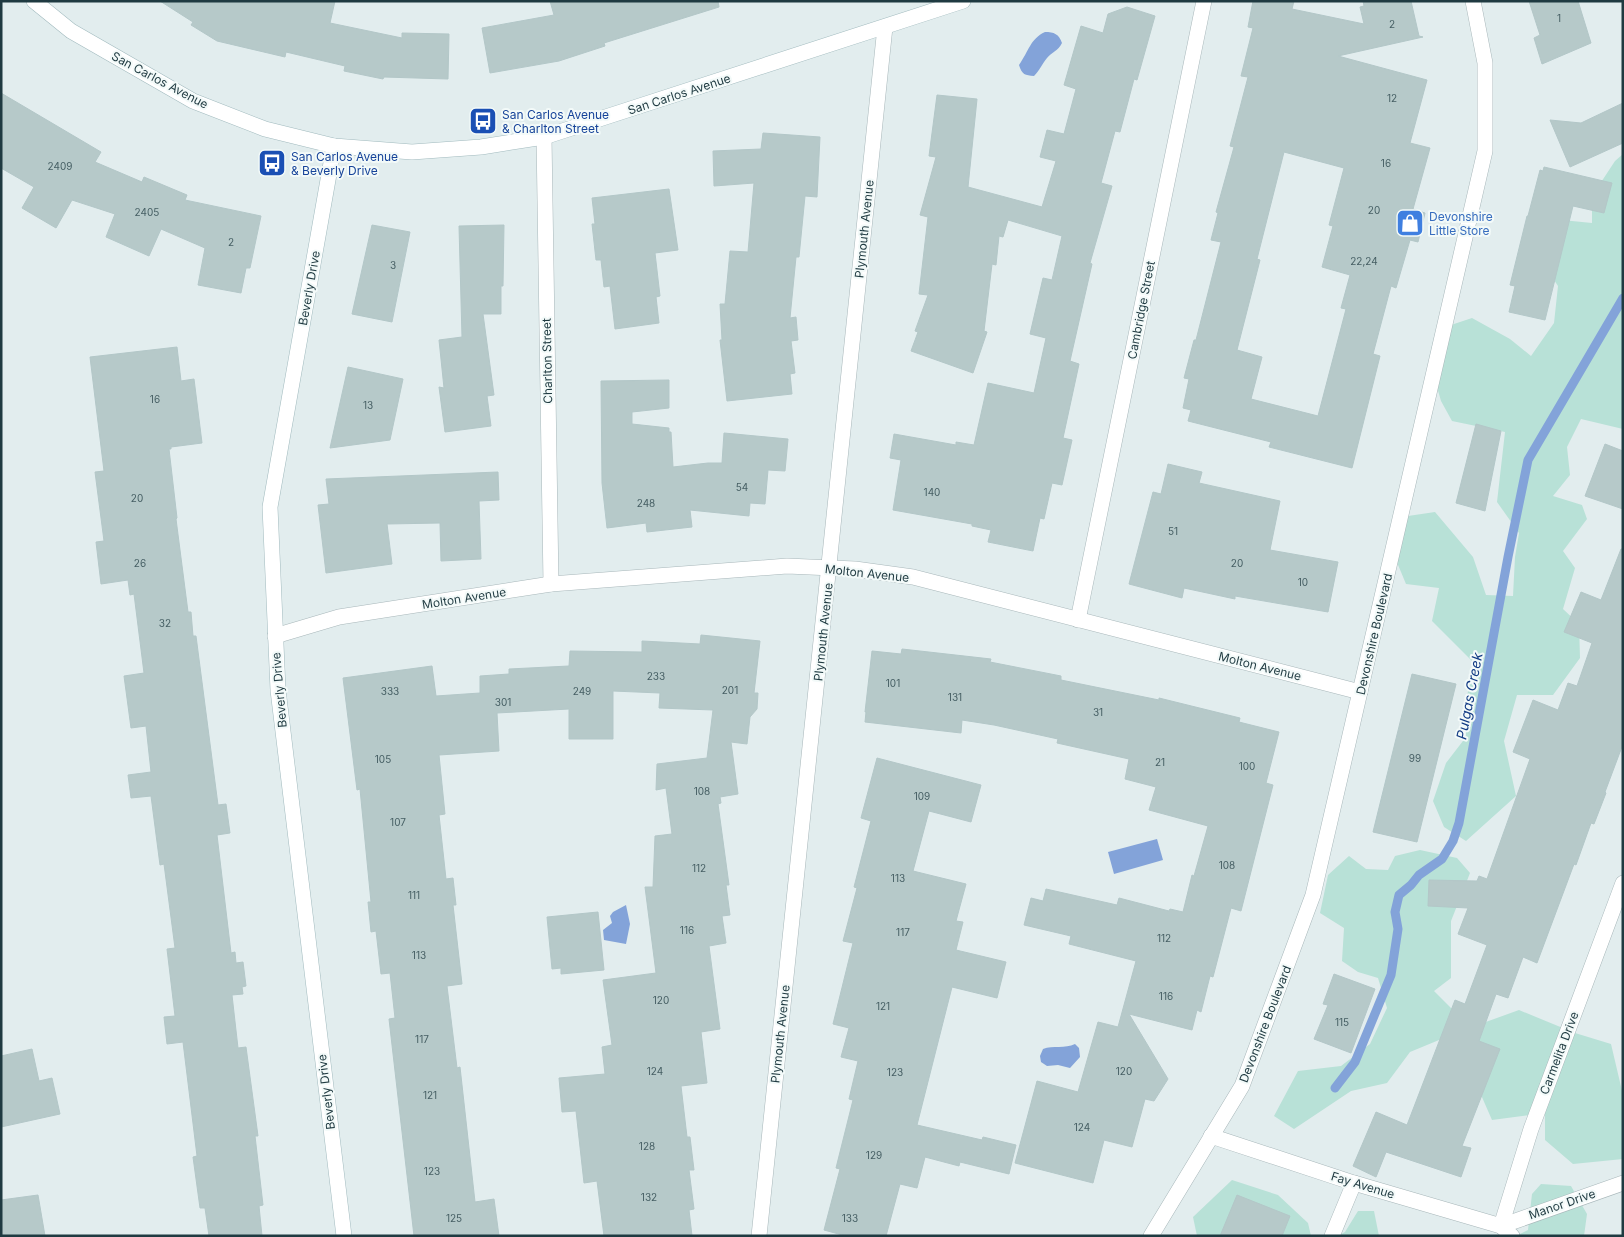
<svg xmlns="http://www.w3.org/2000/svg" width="1624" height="1237" viewBox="0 0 1624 1237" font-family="Inter,sans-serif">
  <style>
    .green { fill: #b8e1d7 }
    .water { fill: #83a3d9 }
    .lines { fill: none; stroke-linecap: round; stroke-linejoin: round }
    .stream { stroke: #83a3d9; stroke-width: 9 }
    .building { fill: #b6c9c9; stroke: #b3c7c8; fill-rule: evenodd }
    .street-casing { stroke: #a8b7ba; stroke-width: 16 }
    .secondary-casing { stroke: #a1babe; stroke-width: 16 }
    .street { stroke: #fff; stroke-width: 15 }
    .secondary { stroke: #fff; stroke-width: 15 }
    .labels { text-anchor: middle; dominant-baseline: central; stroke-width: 4; stroke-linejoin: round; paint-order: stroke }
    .number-label { font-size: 10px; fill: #455e63 }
    .street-label { font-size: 12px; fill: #1f3a41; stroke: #f3faf9 }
    .transit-label { font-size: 12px; fill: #164399; stroke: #f3faf9; text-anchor: start }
    .shop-label { font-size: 12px; fill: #366cbe; stroke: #f3faf9; text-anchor: start }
    .water-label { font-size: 14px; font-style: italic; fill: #123b84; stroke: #f3faf9 }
  </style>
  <rect width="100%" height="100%" fill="#e2edee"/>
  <g class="green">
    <path d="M 1623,154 L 1623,429 L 1581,419 L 1567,447 L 1570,475 L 1553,496 L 1582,505 L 1587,519 L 1563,551 L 1575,568 L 1563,609 L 1579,624 L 1580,658 L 1553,695 L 1517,695 L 1504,741 L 1516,796 L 1466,841 L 1444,827 L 1433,801 L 1446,763 L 1466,737 L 1466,701 L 1474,663 L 1432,621 L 1439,588 L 1406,584 L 1396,560 L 1408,516 L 1435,512 L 1473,557 L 1486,595 L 1513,596 L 1515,557 L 1519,533 L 1497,502 L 1505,432 L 1452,421 L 1441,401 L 1429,359 L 1436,330 L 1472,318 L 1510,339 L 1531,356 L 1554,323 L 1558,286 L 1537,254 L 1542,218 L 1592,223 L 1592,196 L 1615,161 Z"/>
    <path d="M 1420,850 L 1457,858 L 1470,873 L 1451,921 L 1451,978 L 1434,991 L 1456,1013 L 1456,1033 L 1410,1052 L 1387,1083 L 1351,1091 L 1294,1129 L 1274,1116 L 1298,1071 L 1341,1066 L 1370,1044 L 1387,1008 L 1378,978 L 1358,972 L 1342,961 L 1344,928 L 1320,913 L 1328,875 L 1349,856 L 1366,869 L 1388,870 L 1395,856 Z"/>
    <path d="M 1519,1010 L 1575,1033 L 1611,1044 L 1623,1095 L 1623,1159 L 1573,1164 L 1545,1140 L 1545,1113 L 1492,1120 L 1471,1072 L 1483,1023 Z"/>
    <path d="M 1232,1180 L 1278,1195 L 1308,1223 L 1311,1236 L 1197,1236 L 1193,1217 Z"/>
    <path d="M 1541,1184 L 1571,1186 L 1587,1214 L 1584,1236 L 1516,1236 L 1528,1230 L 1532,1194 Z"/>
    <path d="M 1358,1211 L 1374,1211 L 1379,1236 L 1338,1236 L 1345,1232 Z"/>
  </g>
  <g class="water">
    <path d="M 1045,32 C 1054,32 1059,34 1062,43 C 1058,51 1052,52 1047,58 C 1042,64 1040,70 1034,76 C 1025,75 1022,75 1019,65 C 1029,51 1030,39 1045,32 Z"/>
    <path d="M 1157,839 L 1163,860 L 1114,874 L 1108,852 Z"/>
    <path d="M 626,905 L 630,924 L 626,944 L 604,940 L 603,930 L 612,923 L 610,916 L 613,912 Z"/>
    <path d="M 1075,1044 L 1079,1048 L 1080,1057 L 1070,1068 L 1058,1065 L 1047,1066 L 1041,1062 L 1040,1056 L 1043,1049 C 1053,1045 1065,1049 1075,1044 Z"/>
  </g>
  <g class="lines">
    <path class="stream" d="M 1335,1088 L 1355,1062 L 1391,975 L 1398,929 L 1395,912 L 1399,895 L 1411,885 L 1419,875 L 1442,859 L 1453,841 L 1459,823 L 1508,557 L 1528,460 L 1623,298"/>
  </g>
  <g class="building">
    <path d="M 160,1 L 335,1 L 330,23 L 402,38 L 402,33 L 449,34 L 448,79 L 384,77 L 383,79 L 344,71 L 345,66 L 286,52 L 285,57 L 217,41 L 191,25 L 193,22 Z"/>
    <path d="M 550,1 L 718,1 L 719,7 L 604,43 L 605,46 L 559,61 L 490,73 L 482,28 L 554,15 Z"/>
    <path d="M 1253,1 L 1294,1 L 1292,9 L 1364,24 L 1360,7 L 1364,6 L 1363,1 L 1411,1 L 1419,36 L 1423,37 L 1338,56 L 1427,80 L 1410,143 L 1430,148 L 1413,209 L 1425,213 L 1418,242 L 1410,240 L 1396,288 L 1391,286 L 1373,354 L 1380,356 L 1352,468 L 1269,447 L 1271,442 L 1188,421 L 1191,410 L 1183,408 L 1189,379 L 1184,378 L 1194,340 L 1196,340 L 1221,242 L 1211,240 L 1218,213 L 1216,212 L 1234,147 L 1230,146 L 1248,77 L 1241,76 L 1253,28 L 1248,27 ZM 1284,152 L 1344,168 L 1329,225 L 1333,226 L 1322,267 L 1350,275 L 1341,308 L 1346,309 L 1318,416 L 1251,399 L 1262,357 L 1237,350 L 1260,260 L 1257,259 Z"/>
    <path d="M 1529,1 L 1578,1 L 1591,43 L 1542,64 L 1534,38 L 1540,35 Z"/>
    <path d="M 1127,7 L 1155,16 L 1137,80 L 1134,79 L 1120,132 L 1115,131 L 1101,183 L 1112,186 L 1090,263 L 1092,264 L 1070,361 L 1079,364 L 1063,438 L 1072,440 L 1062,485 L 1052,483 L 1044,519 L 1040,518 L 1033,551 L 988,542 L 991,530 L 972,526 L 972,524 L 893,510 L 901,460 L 890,458 L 894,434 L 956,445 L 956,442 L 974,445 L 988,383 L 1034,393 L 1046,338 L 1030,334 L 1043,278 L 1052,280 L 1062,236 L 1008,220 L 1003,237 L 999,236 L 996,265 L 992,264 L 984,331 L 987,332 L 973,373 L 911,351 L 918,332 L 915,331 L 928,295 L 919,294 L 928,217 L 920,215 L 936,157 L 929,156 L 937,95 L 977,99 L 968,187 L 1042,207 L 1056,161 L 1040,157 L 1047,130 L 1064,134 L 1076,89 L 1064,85 L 1081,26 L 1103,33 L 1108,14 Z"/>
    <path d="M 1,93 L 101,152 L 95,162 L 142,182 L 144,177 L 187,195 L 185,200 L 261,216 L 250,268 L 246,268 L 241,293 L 198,285 L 205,248 L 161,229 L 149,256 L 106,237 L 115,214 L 72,200 L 56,228 L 22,208 L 34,187 L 1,168 Z"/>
    <path d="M 1623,103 L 1623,143 L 1570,167 L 1550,120 L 1581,123 Z"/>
    <path d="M 763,133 L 820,137 L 817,197 L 805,196 L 799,257 L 796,257 L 790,318 L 796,317 L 798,340 L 791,341 L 795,373 L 790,374 L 792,394 L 727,401 L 720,340 L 722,340 L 720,304 L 725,304 L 730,251 L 748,252 L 754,183 L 714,186 L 713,151 L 761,149 Z"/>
    <path d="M 1544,167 L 1612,183 L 1604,213 L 1573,206 L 1545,320 L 1509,312 L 1515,286 L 1510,285 L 1527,216 L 1528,216 L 1540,170 L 1543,171 Z"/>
    <path d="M 669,189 L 678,250 L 655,253 L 660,296 L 656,297 L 659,323 L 615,329 L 610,286 L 604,287 L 601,260 L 596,260 L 592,224 L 595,224 L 592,198 Z"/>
    <path d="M 372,225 L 410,232 L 392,322 L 352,314 Z"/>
    <path d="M 504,225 L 503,286 L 501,286 L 501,314 L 483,314 L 494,395 L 487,396 L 491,426 L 445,432 L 439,387 L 444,388 L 439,340 L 462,337 L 459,226 Z"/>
    <path d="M 177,347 L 181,381 L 194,379 L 202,443 L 171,447 L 171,449 L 169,449 L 177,518 L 176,519 L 188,612 L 191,612 L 193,636 L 196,636 L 218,805 L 226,804 L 230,833 L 217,835 L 231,953 L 235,952 L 236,963 L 243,962 L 246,986 L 242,987 L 243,994 L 232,995 L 238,1048 L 246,1047 L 258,1136 L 255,1136 L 263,1205 L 259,1206 L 262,1236 L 209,1236 L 205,1208 L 200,1208 L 193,1157 L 197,1156 L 183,1042 L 167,1044 L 164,1017 L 175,1016 L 167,949 L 175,948 L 164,864 L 160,865 L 151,796 L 131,798 L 128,775 L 151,772 L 146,726 L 131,728 L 124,676 L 144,673 L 134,594 L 130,595 L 128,580 L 101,584 L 96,542 L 104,541 L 95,472 L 104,471 L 90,357 Z"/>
    <path d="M 348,367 L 403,379 L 390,440 L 330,448 Z"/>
    <path d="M 669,380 L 669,408 L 632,412 L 632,424 L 669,428 L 669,432 L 671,432 L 673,467 L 708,463 L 722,463 L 724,433 L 788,439 L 785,471 L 768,470 L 765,504 L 750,503 L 749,516 L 690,510 L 692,527 L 647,532 L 646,523 L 607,528 L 602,483 L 601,381 Z"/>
    <path d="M 1476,424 L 1501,431 L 1485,511 L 1456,503 Z"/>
    <path d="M 1605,444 L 1623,451 L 1623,509 L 1585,496 Z"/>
    <path d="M 1168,464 L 1202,472 L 1199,483 L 1280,501 L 1270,550 L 1338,562 L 1328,612 L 1235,596 L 1235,599 L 1184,588 L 1182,598 L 1129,584 L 1153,492 L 1161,494 Z"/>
    <path d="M 498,472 L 499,500 L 479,501 L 481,559 L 441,561 L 440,523 L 387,524 L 392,564 L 326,573 L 318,505 L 329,504 L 326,479 Z"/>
    <path d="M 1621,549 L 1623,549 L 1623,744 L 1605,792 L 1606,793 L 1594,824 L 1591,823 L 1576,865 L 1574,864 L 1537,963 L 1523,957 L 1508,998 L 1496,994 L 1479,1041 L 1500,1049 L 1462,1146 L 1471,1148 L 1461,1177 L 1386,1152 L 1376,1177 L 1353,1166 L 1376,1112 L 1407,1125 L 1455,1000 L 1465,1004 L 1487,945 L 1458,934 L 1468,908 L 1428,906 L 1429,880 L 1477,881 L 1479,876 L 1487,879 L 1530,759 L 1513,752 L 1533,700 L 1558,710 L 1568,683 L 1577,686 L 1592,643 L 1564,632 L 1581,592 L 1601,600 Z"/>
    <path d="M 701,635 L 760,641 L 754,693 L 758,693 L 757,709 L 750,717 L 747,744 L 731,742 L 738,794 L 720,797 L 721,803 L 718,804 L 729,885 L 726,885 L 730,915 L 722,916 L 726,943 L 709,946 L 720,1029 L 701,1032 L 707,1083 L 681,1086 L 687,1137 L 690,1137 L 694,1170 L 689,1170 L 694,1209 L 689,1210 L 692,1236 L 604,1236 L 597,1181 L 584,1183 L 576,1111 L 562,1112 L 559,1078 L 605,1074 L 602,1047 L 612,1045 L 603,980 L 656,973 L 645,887 L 653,887 L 655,836 L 672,834 L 666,788 L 656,790 L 657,764 L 707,758 L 713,710 L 659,708 L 660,693 L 613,691 L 613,739 L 569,739 L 569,709 L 497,713 L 499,751 L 439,755 L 445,814 L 439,815 L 446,879 L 453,878 L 456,905 L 453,905 L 462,984 L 447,986 L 457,1068 L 460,1067 L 475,1202 L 494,1199 L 499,1236 L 414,1236 L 389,1019 L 395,1018 L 390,973 L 381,974 L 376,931 L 371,932 L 368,902 L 371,902 L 360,789 L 357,790 L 343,678 L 432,666 L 436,696 L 480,693 L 480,676 L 509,674 L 509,669 L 569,666 L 570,651 L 642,652 L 642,641 L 700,644 Z"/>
    <path d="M 902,649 L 991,659 L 990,662 L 1061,676 L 1061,680 L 1159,700 L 1159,698 L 1240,718 L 1239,722 L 1279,732 L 1266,783 L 1273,785 L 1241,911 L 1231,908 L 1213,977 L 1210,976 L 1201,1012 L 1197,1010 L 1192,1030 L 1129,1014 L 1168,1079 L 1154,1101 L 1145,1099 L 1132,1147 L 1104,1140 L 1093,1183 L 1015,1163 L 1037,1081 L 1078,1092 L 1098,1022 L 1118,1027 L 1136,961 L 1069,944 L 1071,936 L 1024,925 L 1031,898 L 1043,901 L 1046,889 L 1117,905 L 1119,898 L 1169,911 L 1170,909 L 1183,912 L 1192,875 L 1194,876 L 1208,826 L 1149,810 L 1156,787 L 1125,779 L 1129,759 L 1057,743 L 1058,739 L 994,725 L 962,720 L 961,733 L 865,722 L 866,712 L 865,712 L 872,651 L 901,654 Z"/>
    <path d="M 1412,674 L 1456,684 L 1417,842 L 1373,832 Z"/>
    <path d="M 877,758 L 981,785 L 971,822 L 929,811 L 913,871 L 966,884 L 956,921 L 963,922 L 956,950 L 1006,962 L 997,998 L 952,987 L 917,1125 L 982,1140 L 983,1137 L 1016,1145 L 1009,1174 L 960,1162 L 959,1166 L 925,1157 L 917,1188 L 900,1184 L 886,1236 L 846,1236 L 824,1230 L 840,1169 L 836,1168 L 853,1100 L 849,1099 L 858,1061 L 841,1057 L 849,1028 L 833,1024 L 853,943 L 843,941 L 857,888 L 854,887 L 871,821 L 861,818 Z"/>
    <path d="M 598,912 L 604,970 L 561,974 L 561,968 L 552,969 L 547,917 Z"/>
    <path d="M 1334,974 L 1375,989 L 1351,1053 L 1314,1039 L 1328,1005 L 1323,1004 Z"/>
    <path d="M 32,1049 L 39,1081 L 52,1078 L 60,1114 L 1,1127 L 1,1056 Z"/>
    <path d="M 38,1195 L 45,1236 L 1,1236 L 1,1200 Z"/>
    <path d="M 1237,1195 L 1290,1216 L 1282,1236 L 1220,1236 Z"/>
  </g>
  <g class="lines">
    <g class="street-casing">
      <g id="street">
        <path d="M 544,137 L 551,584"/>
        <path d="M 1078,620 L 1204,1"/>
        <path d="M 275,636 L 339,617 L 551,584 L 787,566 L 855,569 L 913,577 L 1360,692"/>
        <path d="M 1211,1136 L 1354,1183 L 1501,1226 L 1512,1236"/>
        <path d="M 1501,1226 L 1531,1129 L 1623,883"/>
        <path d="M 1501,1226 L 1623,1183"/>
        <path d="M 759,1236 L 885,27"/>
        <path d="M 1151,1236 L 1242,1086 L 1313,895 L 1485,151 L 1485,63 L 1473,1"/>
        <path d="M 1332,1236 L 1354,1183"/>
      </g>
    </g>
    <g class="secondary-casing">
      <g id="secondary">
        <path d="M 34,1 L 71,31 L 193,101 L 265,129 L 334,146 L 412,152 L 481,147 L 544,137 L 963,1"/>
        <path d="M 334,146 L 270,507 L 278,690 L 344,1236"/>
      </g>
    </g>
    <use href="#street" class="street"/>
    <use href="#secondary" class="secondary"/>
  </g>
  <defs>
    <g id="bus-square" transform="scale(1.4375)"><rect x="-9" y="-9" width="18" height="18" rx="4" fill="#1a4fb4" stroke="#f3faf9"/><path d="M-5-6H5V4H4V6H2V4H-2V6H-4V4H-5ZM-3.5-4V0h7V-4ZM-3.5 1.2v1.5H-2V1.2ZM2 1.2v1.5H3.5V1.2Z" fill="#fff"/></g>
    <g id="shop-square" transform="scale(1.4375)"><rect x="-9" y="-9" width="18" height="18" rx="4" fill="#3f7fe0" stroke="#f3faf9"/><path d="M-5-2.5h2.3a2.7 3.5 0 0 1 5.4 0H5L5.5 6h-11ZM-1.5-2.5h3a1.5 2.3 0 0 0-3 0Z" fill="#fff"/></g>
  </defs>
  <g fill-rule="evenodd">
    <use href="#bus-square" x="483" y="121"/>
    <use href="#bus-square" x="272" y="163"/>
    <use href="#shop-square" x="1410" y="223"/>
  </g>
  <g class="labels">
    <g class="number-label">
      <text x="1559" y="18">1</text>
      <text x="1392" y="24">2</text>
      <text x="1392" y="98">12</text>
      <text x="1386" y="163">16</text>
      <text x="60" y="166">2409</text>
      <text x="1374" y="210">20</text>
      <text x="147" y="212">2405</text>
      <text x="231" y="242">2</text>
      <text x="1364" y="261">22,24</text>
      <text x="393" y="265">3</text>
      <text x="155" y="399">16</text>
      <text x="368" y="405">13</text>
      <text x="742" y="487">54</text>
      <text x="932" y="492">140</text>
      <text x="137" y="498">20</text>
      <text x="646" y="503">248</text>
      <text x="1173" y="531">51</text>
      <text x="140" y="563">26</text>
      <text x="1237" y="563">20</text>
      <text x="1303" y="582">10</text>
      <text x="165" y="623">32</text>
      <text x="656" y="676">233</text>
      <text x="893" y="683">101</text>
      <text x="730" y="690">201</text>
      <text x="390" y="691">333</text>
      <text x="582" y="691">249</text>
      <text x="955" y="697">131</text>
      <text x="503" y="702">301</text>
      <text x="1098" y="712">31</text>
      <text x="1415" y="758">99</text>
      <text x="383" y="759">105</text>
      <text x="1160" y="762">21</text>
      <text x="1247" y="766">100</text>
      <text x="702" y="791">108</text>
      <text x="922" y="796">109</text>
      <text x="398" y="822">107</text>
      <text x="1227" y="865">108</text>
      <text x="699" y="868">112</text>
      <text x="898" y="878">113</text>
      <text x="414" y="895">111</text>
      <text x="687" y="930">116</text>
      <text x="903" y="932">117</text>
      <text x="1164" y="938">112</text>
      <text x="419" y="955">113</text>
      <text x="1166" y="996">116</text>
      <text x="661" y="1000">120</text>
      <text x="883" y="1006">121</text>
      <text x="1342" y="1022">115</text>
      <text x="422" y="1039">117</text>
      <text x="655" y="1071">124</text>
      <text x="1124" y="1071">120</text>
      <text x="895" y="1072">123</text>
      <text x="430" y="1095">121</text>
      <text x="1082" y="1127">124</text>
      <text x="647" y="1146">128</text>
      <text x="874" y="1155">129</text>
      <text x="432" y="1171">123</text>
      <text x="649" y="1197">132</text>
      <text x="454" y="1218">125</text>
      <text x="850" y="1218">133</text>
    </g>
    <g class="street-label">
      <text transform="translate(160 80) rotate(28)">San Carlos Avenue</text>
      <text transform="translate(679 94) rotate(-18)">San Carlos Avenue</text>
      <text transform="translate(864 229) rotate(-84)">Plymouth Avenue</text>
      <text transform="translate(309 288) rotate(-80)">Beverly Drive</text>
      <text transform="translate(1141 310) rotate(-79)">Cambridge Street</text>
      <text transform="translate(547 361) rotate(-91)">Charlton Street</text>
      <text transform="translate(867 573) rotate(6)">Molton Avenue</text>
      <text transform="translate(464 598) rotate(-9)">Molton Avenue</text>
      <text transform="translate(823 632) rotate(-84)">Plymouth Avenue</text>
      <text transform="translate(1374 634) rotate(-77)">Devonshire Boulevard</text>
      <text transform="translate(1260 666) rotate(14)">Molton Avenue</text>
      <text transform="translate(279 690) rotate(-95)">Beverly Drive</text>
      <text transform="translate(1265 1024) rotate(-69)">Devonshire Boulevard</text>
      <text transform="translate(780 1034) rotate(-84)">Plymouth Avenue</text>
      <text transform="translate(1559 1053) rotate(-69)">Carmelita Drive</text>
      <text transform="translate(326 1092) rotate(-97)">Beverly Drive</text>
      <text transform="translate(1363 1185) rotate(17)">Fay Avenue</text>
      <text transform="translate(1562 1204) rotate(-19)">Manor Drive</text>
    </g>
    <g class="transit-label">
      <text x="502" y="114">San Carlos Avenue<tspan x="502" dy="14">&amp; Charlton Street</tspan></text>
      <text x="291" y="156">San Carlos Avenue<tspan x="291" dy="14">&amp; Beverly Drive</tspan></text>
    </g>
    <g class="shop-label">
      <text x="1429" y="216">Devonshire<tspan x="1429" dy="14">Little Store</tspan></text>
    </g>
    <g class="water-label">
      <text transform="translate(1469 696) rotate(-79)">Pulgas Creek</text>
    </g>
  </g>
  <rect width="1624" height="1237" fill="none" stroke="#1f3a41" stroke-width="5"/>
</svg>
